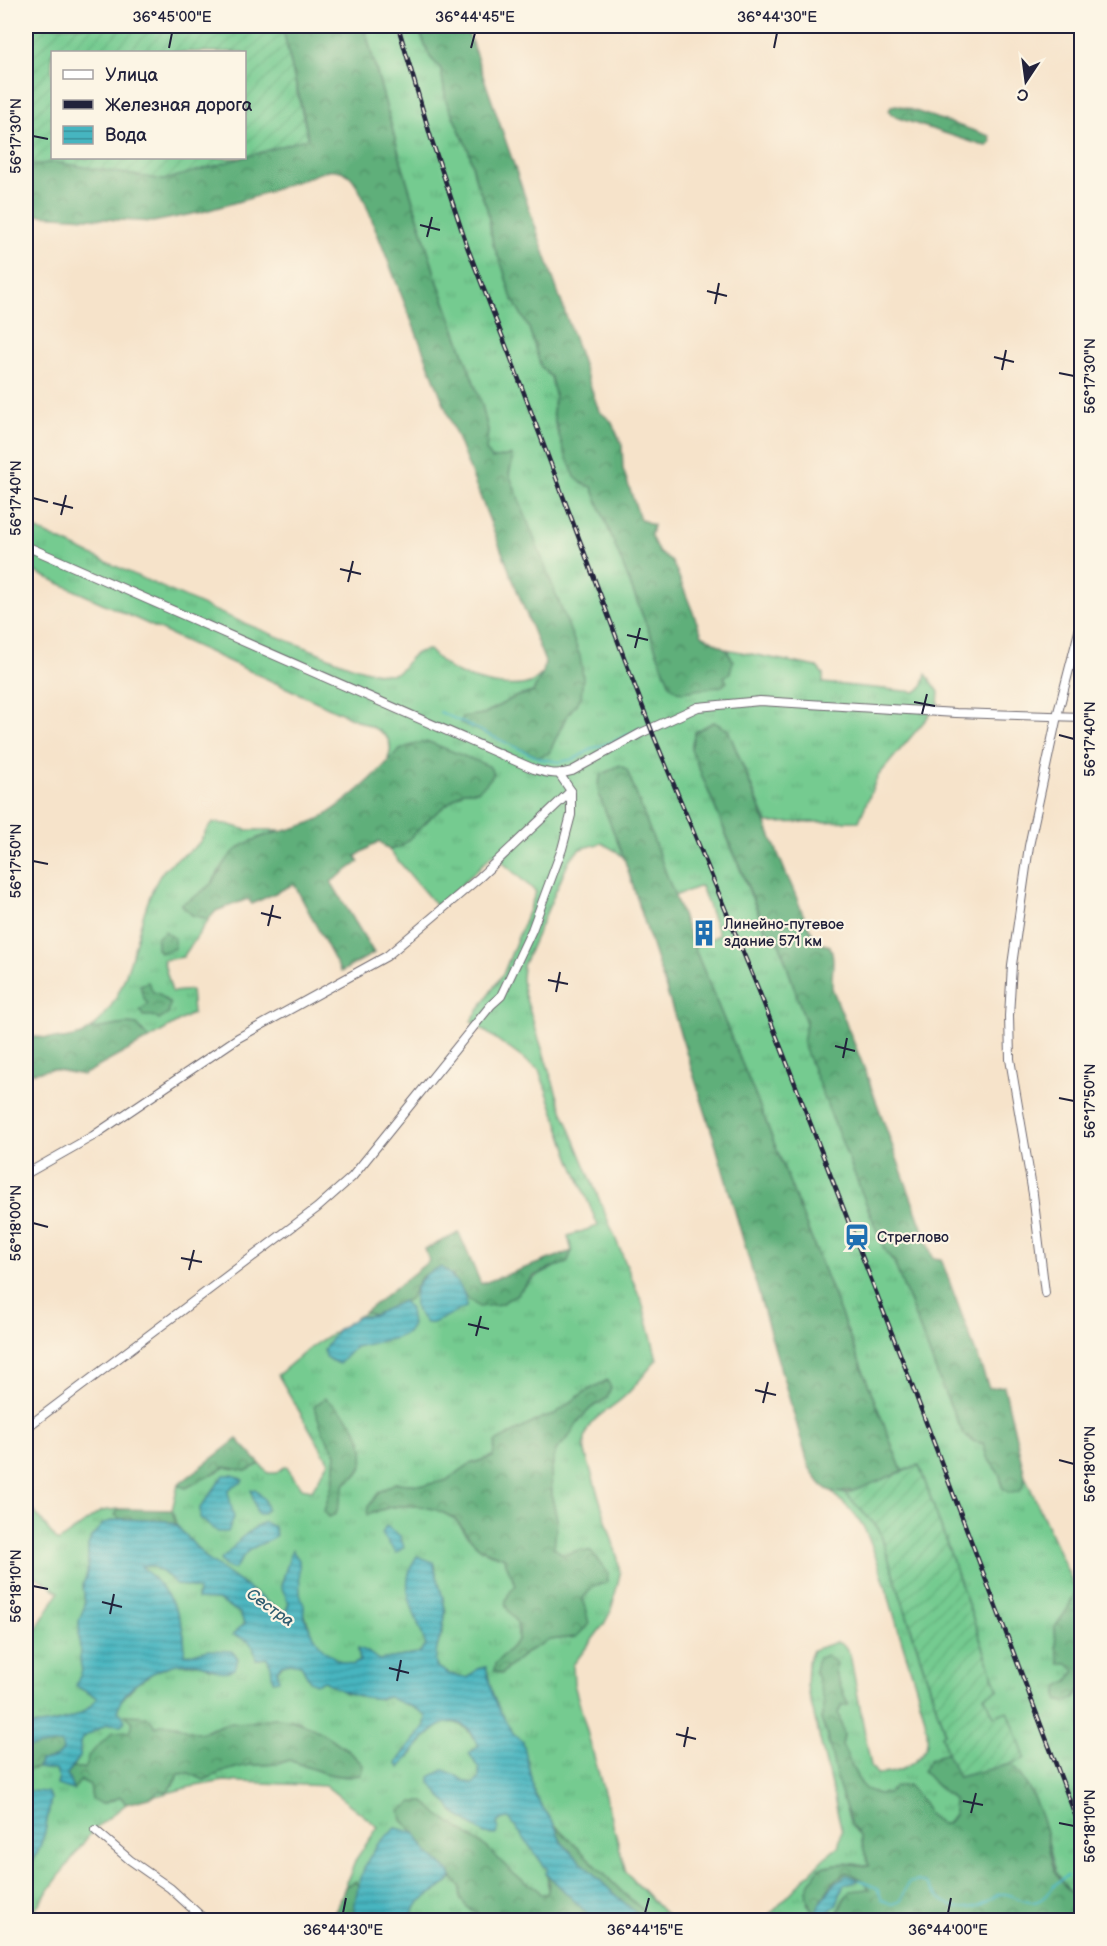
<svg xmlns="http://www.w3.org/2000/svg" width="1107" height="1946" viewBox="0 0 1107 1946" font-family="'Balsamiq Sans',sans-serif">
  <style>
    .grass { fill: url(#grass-tufts); stroke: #4b7666; stroke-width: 1.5; fill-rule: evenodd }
    .forest { fill: url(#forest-crowns); stroke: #40685a; stroke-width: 1.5 }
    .garden { fill: url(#garden-furrows); stroke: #4b7666; stroke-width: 1.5 }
    .water { fill: url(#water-rules); stroke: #346c7e; stroke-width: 1.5 }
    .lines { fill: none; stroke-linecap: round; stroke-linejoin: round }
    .stream { stroke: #46b5c0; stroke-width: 2 }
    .minor-casing { stroke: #6c666d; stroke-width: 10 }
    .minor { stroke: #fff; stroke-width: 8 }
    .rail-casing { stroke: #22223b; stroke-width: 4.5 }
    .rail { stroke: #fcf5e5; stroke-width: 2; stroke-dasharray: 7; stroke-linecap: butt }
    .ticks { fill: none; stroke: #22223b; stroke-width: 2 }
    .labels { text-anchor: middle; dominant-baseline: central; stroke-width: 4.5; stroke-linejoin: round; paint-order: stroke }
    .poi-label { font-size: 15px; fill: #22223b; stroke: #fcf5e5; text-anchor: start }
    .water-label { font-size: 16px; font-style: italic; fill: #305d70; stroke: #fcf5e5 }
    .neatline { fill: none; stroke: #22223b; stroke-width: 2 }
    .ticks-label { font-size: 15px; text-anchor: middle; fill: #22223b }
  </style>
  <defs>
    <pattern id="grass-tufts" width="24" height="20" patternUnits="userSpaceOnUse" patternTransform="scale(1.5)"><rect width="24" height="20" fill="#74cb90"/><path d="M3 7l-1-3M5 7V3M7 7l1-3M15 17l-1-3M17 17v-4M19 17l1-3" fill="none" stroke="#64ae7d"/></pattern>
    <pattern id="forest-crowns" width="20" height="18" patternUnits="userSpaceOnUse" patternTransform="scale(1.5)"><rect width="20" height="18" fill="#5faf7a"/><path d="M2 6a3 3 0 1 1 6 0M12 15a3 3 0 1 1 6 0" fill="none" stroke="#4e8e65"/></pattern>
    <pattern id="garden-furrows" width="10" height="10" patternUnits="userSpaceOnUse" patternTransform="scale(1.5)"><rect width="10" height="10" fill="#74cb90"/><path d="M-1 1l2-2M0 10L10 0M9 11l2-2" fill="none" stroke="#64ae7d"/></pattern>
    <pattern id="water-rules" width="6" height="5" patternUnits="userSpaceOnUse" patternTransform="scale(1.5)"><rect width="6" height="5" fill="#46b5c0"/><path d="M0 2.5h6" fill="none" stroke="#3a939d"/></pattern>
  </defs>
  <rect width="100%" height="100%" fill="#fcf5e5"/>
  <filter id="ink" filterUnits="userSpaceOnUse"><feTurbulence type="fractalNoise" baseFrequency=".0167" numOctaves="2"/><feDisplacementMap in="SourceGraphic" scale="12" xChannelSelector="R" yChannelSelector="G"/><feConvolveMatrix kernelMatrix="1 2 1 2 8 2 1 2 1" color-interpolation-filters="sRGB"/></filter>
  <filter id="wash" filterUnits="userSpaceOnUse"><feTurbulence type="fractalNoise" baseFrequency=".008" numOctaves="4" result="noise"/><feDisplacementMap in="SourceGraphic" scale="24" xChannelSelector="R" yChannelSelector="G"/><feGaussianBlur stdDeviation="1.35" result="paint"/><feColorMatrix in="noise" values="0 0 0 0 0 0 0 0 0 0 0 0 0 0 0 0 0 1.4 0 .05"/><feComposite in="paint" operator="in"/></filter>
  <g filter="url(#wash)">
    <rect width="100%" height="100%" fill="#f6e3ca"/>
    <g class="grass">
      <path d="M 364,26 L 417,26 L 430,57 L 441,69 L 446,101 L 469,151 L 476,181 L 487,208 L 493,244 L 503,268 L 511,296 L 529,328 L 541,367 L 551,376 L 555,395 L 553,413 L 556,429 L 582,483 L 592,487 L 670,685 L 724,677 L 733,661 L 726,649 L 817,667 L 823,674 L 823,683 L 915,692 L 922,688 L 926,674 L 939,692 L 938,705 L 878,776 L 859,821 L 767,823 L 728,730 L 713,722 L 695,732 L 691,749 L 767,935 L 777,936 L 806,1023 L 806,1034 L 884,1249 L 894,1262 L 945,1394 L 964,1435 L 975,1442 L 983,1443 L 987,1457 L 1000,1475 L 1002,1487 L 1024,1485 L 1025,1476 L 1076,1590 L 1067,1610 L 1055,1627 L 1056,1647 L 1075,1671 L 1068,1681 L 1075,1699 L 1081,1687 L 1081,1908 L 1056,1873 L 1045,1829 L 1031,1792 L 1011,1764 L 1025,1758 L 1008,1712 L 994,1717 L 984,1695 L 998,1689 L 919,1465 L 902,1471 L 764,1117 L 694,947 L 719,935 L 701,886 L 674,896 L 627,770 L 598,784 L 599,795 L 624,858 L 616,851 L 602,843 L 580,849 L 570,859 L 523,966 L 522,979 L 524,993 L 561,1107 L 643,1305 L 657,1359 C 647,1371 637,1384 626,1395 C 606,1415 581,1417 585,1452 L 618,1559 L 620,1574 L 611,1611 L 604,1624 L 573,1665 L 574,1684 L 626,1872 L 671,1920 L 653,1919 L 620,1890 L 554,1824 L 535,1796 L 523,1742 L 513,1733 L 502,1715 L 493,1696 L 486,1667 L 477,1669 L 468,1678 L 449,1674 L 436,1666 L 435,1653 L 442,1633 L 446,1611 L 433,1562 L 421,1629 L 426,1646 L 418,1654 L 379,1660 L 366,1651 L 358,1649 L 360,1661 L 353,1665 C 347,1663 341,1662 335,1659 C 301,1640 300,1584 292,1550 L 281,1586 L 289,1603 L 286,1611 L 280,1611 L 207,1559 L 176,1525 L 172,1510 L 178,1485 L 186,1488 L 226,1467 L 246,1471 L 260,1464 L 268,1473 L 276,1473 L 286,1466 L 301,1488 L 312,1490 L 329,1462 L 278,1375 L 312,1346 L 365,1312 L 374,1315 L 409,1299 L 422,1276 L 467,1298 L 517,1294 C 534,1276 544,1270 567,1263 L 572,1251 L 568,1236 L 598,1226 L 571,1160 L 539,1070 L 471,1021 L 504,972 L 536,892 L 493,854 L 438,908 L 389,850 L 402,846 L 431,817 L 464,791 L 477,791 L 415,744 L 400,750 L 394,757 L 388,759 C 393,747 390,737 378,730 L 26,568 L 26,525 C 119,567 211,612 307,648 C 332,658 361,673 389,674 C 409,674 403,651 429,650 C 437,658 444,666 454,671 C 473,681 512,691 532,682 C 536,680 539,676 543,673 L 533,692 L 515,697 L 484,714 L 463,717 L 549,753 L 566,717 L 581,697 L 509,474 L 512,462 L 511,455 L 492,459 L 486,450 L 488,430 L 482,405 L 436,277 L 403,168 ZM 583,1393 L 607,1398 L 591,1408 L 580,1419 L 568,1438 L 556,1450 L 551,1471 L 552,1498 L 557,1519 L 553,1548 L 564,1555 L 579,1550 L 607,1582 L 593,1587 L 583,1598 L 587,1612 L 576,1637 L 549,1640 L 528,1651 L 501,1674 L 495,1664 L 518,1640 L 516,1585 L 503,1557 C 483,1552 478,1549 465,1532 C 462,1528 458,1521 453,1518 C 428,1501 394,1503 368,1515 L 395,1483 L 424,1485 L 445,1481 L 470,1464 L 493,1456 L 544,1417 L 555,1414 ZM 324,1432 L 362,1440 C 363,1461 367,1472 345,1483 L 341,1493 L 326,1505 L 334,1478 L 336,1453 Z"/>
      <path d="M 213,823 L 227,824 L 247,830 L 280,830 L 258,838 L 219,871 L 212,883 L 195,897 L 182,904 L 192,915 L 209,919 L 183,957 L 163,960 L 172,992 L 191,990 L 193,1013 L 149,1039 L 137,1025 L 126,1024 L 89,1030 C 135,996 132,924 159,877 C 168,861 184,857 197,845 C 204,838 205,829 213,823 Z"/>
      <path d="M 831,1491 L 846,1494 L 879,1529 L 945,1734 L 942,1735 L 947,1752 L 930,1760 L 934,1783 L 953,1799 L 954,1815 L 947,1824 L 941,1824 L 928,1814 L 924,1803 L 895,1787 L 888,1793 L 878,1794 L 865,1790 L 858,1779 L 842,1745 L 844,1735 L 838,1713 L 842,1706 L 848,1705 L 835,1673 L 836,1663 L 815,1671 L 825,1703 L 821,1719 L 834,1760 L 837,1780 L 851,1824 L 860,1836 L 869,1867 C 851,1862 837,1862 819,1868 L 807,1903 L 815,1914 C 823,1898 830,1880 847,1872 L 862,1879 L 870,1889 C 847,1889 841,1897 836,1920 L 814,1920 L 814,1916 L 811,1920 L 765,1920 L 824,1858 L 838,1847 L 842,1831 L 807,1686 L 808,1662 L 813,1650 L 836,1642 L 844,1645 L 850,1654 L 871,1766 L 877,1774 C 896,1774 918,1766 926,1746 C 928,1741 927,1730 926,1724 C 920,1697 911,1671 903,1645 C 891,1606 881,1565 864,1528 C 857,1514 842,1502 831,1491 Z"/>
      <path d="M 26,1501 L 58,1542 L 101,1511 L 119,1509 L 116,1515 L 121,1519 L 104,1523 L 88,1546 L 88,1563 L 87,1574 L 83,1584 L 85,1606 L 79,1621 L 80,1660 L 82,1671 L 77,1685 C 83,1692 90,1693 98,1698 C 83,1720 51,1725 26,1726 L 26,1645 L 59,1592 L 26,1570 Z"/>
      <path d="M 140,1566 L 152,1566 L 168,1576 L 177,1585 L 188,1586 L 198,1590 L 197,1599 L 218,1600 L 240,1613 L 244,1623 L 234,1634 C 249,1640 254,1642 256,1659 L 267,1658 L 271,1666 L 277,1670 C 284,1661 292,1663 301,1665 L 310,1681 L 325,1681 L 345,1693 L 380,1699 L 389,1697 C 401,1705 416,1706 426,1715 L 425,1726 L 396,1763 L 400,1767 C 425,1742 449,1693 479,1746 L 469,1753 L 479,1769 L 479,1779 L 473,1784 L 466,1782 L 457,1777 L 452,1811 L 485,1834 L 502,1819 L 509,1817 L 545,1867 L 549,1867 C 546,1874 548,1884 548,1893 L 545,1894 L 541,1894 L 536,1888 L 516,1876 L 486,1847 L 439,1815 L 424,1802 L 402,1820 L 415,1833 L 396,1828 L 365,1870 L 359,1888 L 356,1882 L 345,1887 L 356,1859 L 378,1827 L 326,1786 L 224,1781 L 190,1787 L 152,1797 L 157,1791 L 173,1785 L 179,1774 L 189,1773 L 204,1780 C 219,1773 233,1767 250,1765 C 265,1764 274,1766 289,1760 C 310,1768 329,1777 351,1777 L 336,1742 L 298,1721 L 276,1718 L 213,1727 L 202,1733 L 189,1731 L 177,1725 L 156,1728 L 126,1715 L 133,1722 L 129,1731 C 113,1733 101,1746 89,1756 L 87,1766 L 84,1769 L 73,1767 L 80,1757 L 80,1742 L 85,1736 L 107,1724 L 118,1711 L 118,1704 L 135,1685 L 156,1671 L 175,1664 L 202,1664 L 212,1669 L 195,1654 L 184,1656 C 189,1619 166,1588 140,1566 Z"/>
      <path d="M 38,1768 L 56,1770 L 59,1778 L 57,1784 L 81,1780 L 90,1785 L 92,1799 L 103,1804 L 121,1797 L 126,1804 L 92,1831 L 27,1920 L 26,1920 L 26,1871 L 38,1852 L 45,1832 L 51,1798 L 47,1792 L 26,1791 L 26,1770 Z"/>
      <path d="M 452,1877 L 461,1887 L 466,1906 L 486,1920 L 411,1920 C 413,1895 442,1894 452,1877 Z"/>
    </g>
    <g class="forest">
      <path d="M 282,26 L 364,26 L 403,168 L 436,277 L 482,405 L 488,430 L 486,450 L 492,459 L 511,455 L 512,462 L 509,474 L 580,656 L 583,677 L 581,697 L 566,717 L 549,753 L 539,757 L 460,723 L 463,717 L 484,714 L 515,697 L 533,692 L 543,673 L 545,662 L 365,202 C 356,183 351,168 328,170 L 251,198 L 202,212 L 153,222 L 38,215 L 26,216 L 26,166 L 54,162 L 164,180 L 308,138 L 304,117 Z"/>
      <path d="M 418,26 L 466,26 L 599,411 L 611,421 L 622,445 L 623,469 L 640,519 L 653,525 L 651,536 L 659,553 L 671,560 L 677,572 L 702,635 L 726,649 L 733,661 L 730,673 L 724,677 L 727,682 L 722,686 L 683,692 L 677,691 L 670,685 L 592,487 L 582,483 L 575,477 L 563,449 L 553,413 L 555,395 L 551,377 L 541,367 L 529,328 L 511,296 L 503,268 L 493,244 L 487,208 L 476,181 L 469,151 L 446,101 L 441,69 L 430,57 Z"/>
      <path d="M 897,105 L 990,136 L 991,143 L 987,146 L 981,145 L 898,118 L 891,114 L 889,111 L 891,106 Z"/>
      <path d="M 714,722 L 728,730 L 787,876 C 799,899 803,923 819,943 L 830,946 C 836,960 831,973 832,988 L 866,1073 L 933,1258 L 941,1259 L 989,1388 L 1004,1386 L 1025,1476 L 1024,1485 L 1019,1492 L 1009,1493 L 1002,1487 L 1000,1475 L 987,1457 L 983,1443 L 975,1442 L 964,1435 L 945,1394 L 894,1262 L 884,1249 L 803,1044 L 806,1023 L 777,936 L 768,935 L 691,749 L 695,732 Z"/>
      <path d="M 429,742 L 489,766 L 494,774 L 486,784 L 477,791 L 464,791 L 431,817 L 402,846 L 389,850 L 379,841 L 356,856 L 359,862 L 331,882 L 374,953 L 341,972 L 294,884 L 252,904 L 248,899 L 216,911 L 209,919 L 192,915 L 181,904 C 192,899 203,892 212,883 C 220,873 225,858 236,850 C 263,830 300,832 326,815 C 344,803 363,787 379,771 C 387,763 393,755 402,749 C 410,745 419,743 429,742 Z"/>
      <path d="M 620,765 L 627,770 L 694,947 L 764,1117 L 902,1471 C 884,1478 849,1498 831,1491 C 820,1487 815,1476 809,1467 L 714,1139 L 624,858 L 599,795 L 598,784 L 601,775 Z"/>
      <path d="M 165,931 L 174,938 L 175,948 L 161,953 L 157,949 L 157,938 Z"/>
      <path d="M 148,982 L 153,992 L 159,994 L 170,1004 L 168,1014 L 159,1020 L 153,1016 L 143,1016 L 140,1010 L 148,1004 L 143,997 L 140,985 Z"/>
      <path d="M 126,1024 L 137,1025 L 149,1039 L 83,1075 L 51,1069 L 26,1074 L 26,1038 L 35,1037 L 64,1039 L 82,1035 L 89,1030 Z"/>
      <path d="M 459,1233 L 481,1284 L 572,1251 L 567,1263 L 550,1268 L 534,1276 L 517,1294 L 501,1304 L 479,1307 L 467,1298 L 452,1275 L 422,1276 L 409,1299 L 374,1315 L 365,1312 L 429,1261 L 425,1249 Z"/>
      <path d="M 607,1380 L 611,1388 L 607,1398 L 591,1408 L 580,1419 L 568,1438 L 556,1450 L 551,1471 L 552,1498 L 557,1519 L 554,1548 L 564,1555 L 579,1550 L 591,1551 L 608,1573 L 607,1582 L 593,1587 L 583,1598 L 589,1624 L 576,1637 L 549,1640 L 528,1651 L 501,1674 L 494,1671 L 495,1664 L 518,1640 C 518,1637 519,1633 519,1630 C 516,1609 492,1611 516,1585 L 503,1557 C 483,1551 478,1549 465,1532 C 462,1527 458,1521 453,1518 C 427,1501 394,1503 367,1515 L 368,1507 L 379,1492 L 395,1483 L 424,1485 L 445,1481 L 470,1464 L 493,1457 L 495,1442 L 544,1417 L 555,1414 L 583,1393 Z"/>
      <path d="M 325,1398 C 331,1403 337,1408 343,1413 C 364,1433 375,1468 345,1483 L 336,1514 L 329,1517 L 324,1511 L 334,1478 L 336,1454 L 323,1432 L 314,1407 Z"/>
      <path d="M 237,1439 L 260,1464 L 246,1471 L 225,1467 L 186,1488 L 178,1485 Z"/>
      <path d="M 119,1509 L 172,1510 L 176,1525 L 166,1521 L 121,1519 L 115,1515 Z"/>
      <path d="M 1081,1587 L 1081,1687 C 1076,1698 1072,1704 1059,1701 L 1057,1696 L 1059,1686 L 1068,1681 L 1075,1671 L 1068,1664 L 1060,1664 L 1056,1647 L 1055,1627 L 1067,1610 L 1076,1590 Z"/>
      <path d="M 827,1655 L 836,1663 L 835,1673 L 848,1705 L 842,1706 L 838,1712 L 844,1735 L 842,1745 L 858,1779 L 865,1789 L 878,1794 L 887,1793 L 895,1787 L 908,1785 L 924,1803 L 928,1814 L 941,1824 L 947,1824 L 954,1815 L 953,1799 L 934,1783 L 923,1771 L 930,1760 L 947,1752 L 958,1777 L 1011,1764 C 1028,1782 1038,1805 1045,1829 C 1049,1843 1049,1860 1056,1874 C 1067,1894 1081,1894 1081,1920 L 836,1920 L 843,1901 L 850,1891 L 870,1889 L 862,1879 L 847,1872 C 830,1880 823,1898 815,1915 C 800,1892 807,1888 819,1868 C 839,1862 849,1864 869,1866 L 860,1836 L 851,1824 L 837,1780 L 828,1737 L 821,1719 L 825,1703 L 815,1671 L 818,1658 Z"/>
      <path d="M 125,1715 L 147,1716 L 156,1727 C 170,1718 185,1732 200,1733 C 207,1733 217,1726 225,1724 C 234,1722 244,1723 253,1722 C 260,1721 268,1718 276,1718 C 303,1718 346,1745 363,1765 L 361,1775 C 335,1780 313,1769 289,1760 C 274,1766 265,1764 250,1765 C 233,1767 219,1773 204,1780 L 189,1773 L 179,1774 L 168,1791 L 158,1791 L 152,1797 L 126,1804 L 121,1797 L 102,1804 L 92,1799 L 90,1785 L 81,1780 L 73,1790 L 67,1774 L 73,1767 L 84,1769 L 87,1765 L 88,1756 L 113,1732 L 129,1731 L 133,1722 Z"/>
      <path d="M 61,1742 L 64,1750 C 57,1759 51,1760 40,1761 L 38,1768 L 26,1770 L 26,1748 Z"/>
      <path d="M 413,1802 L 424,1802 L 439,1815 L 486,1847 L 516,1876 L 536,1888 L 541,1894 L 545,1894 L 548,1892 L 549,1881 L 546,1873 L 594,1920 L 486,1920 L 466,1906 L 460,1898 L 461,1887 L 452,1877 L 450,1872 L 426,1851 L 415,1833 L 402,1820 L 400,1811 Z"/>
      <path d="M 554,1824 L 620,1890 L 654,1920 L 644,1920 L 613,1893 L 562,1843 Z"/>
      <path d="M 356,1881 L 359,1888 L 353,1920 L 328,1920 L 336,1910 L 345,1887 Z"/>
    </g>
    <g class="garden">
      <path d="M 26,26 L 282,26 L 308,138 L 245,157 L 244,52 L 52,52 L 52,158 L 242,158 L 164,180 L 54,162 L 26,166 Z"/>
      <path d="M 919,1465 L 998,1690 L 984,1696 L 994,1716 L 1008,1711 L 1025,1758 L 1011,1764 L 958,1777 L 947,1752 L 942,1735 L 945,1733 L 879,1529 L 846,1494 Z"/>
    </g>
    <g class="water">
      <path d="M 442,1267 C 453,1277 468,1291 466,1307 L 433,1323 L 426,1323 C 423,1319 419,1315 417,1311 C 408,1290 422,1272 442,1267 Z"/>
      <path d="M 403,1301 L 410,1309 L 412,1325 L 407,1333 L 396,1338 L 355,1347 L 339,1364 L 325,1357 L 324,1350 L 338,1329 L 358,1317 L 374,1315 Z"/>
      <path d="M 224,1475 L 233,1475 L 243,1480 L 241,1483 L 233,1486 L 228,1492 L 234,1518 L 228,1532 L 218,1532 L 200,1518 L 200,1508 Z"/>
      <path d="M 255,1489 L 264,1499 L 267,1509 L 263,1514 L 257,1514 L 251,1490 Z"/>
      <path d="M 121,1519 L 166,1521 L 176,1525 L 207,1559 L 280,1611 L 286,1611 L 289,1603 L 281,1586 L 292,1550 L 299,1560 L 300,1593 L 304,1606 L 305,1619 L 314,1636 L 322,1648 L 336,1659 L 353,1665 L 360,1661 L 358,1648 L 366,1651 L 379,1660 L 418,1654 L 426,1646 C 417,1614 395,1588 417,1556 L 433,1562 C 436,1575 446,1602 445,1614 C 444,1634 434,1645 436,1666 L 449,1674 L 468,1678 L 477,1669 L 486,1667 L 493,1696 L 502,1715 L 513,1733 L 523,1742 L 535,1796 L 554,1824 L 562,1843 L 613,1893 L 644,1920 L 594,1920 L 546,1873 L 548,1867 L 545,1867 L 509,1818 L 502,1819 L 497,1823 L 498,1828 L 496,1835 L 485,1834 L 453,1811 L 430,1783 L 430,1777 L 443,1770 C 454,1772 462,1782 473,1784 L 479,1779 L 479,1769 L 469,1753 L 479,1746 C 475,1738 470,1728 461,1724 C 437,1714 413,1752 400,1768 L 396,1763 L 425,1726 L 426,1716 C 416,1705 401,1705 389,1697 C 368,1701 342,1694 325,1681 L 315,1684 L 310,1681 L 301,1665 L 290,1663 L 281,1665 L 277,1670 L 279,1680 L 273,1681 L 271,1666 L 267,1658 L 256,1659 C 254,1642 249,1640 233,1635 L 244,1623 L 240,1613 L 218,1600 L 197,1599 L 198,1590 L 188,1586 L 177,1585 L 168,1576 L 152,1566 L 141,1566 C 167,1589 188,1619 184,1655 L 209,1650 L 232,1651 L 238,1659 L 235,1669 C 215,1676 217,1667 200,1664 C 193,1662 180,1663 172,1665 C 154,1670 119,1690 118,1711 L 122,1715 L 125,1721 L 121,1725 L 107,1724 L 85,1736 L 80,1742 L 80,1757 L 67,1774 L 73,1790 L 57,1785 L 59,1778 L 56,1770 L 38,1768 L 40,1761 C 50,1760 57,1759 63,1750 L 61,1743 L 26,1748 L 26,1726 C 50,1725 83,1720 97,1698 C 90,1692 83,1692 76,1685 L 82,1671 L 80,1660 L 79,1621 L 85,1605 L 83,1584 L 87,1574 L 88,1563 L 88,1546 L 92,1536 L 104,1523 Z"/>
      <path d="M 264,1522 L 274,1527 L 276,1535 C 268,1544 254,1544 246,1553 C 241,1558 242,1562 234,1569 C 227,1569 224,1566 220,1560 C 229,1554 233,1547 240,1539 C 248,1532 255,1527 264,1522 Z"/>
      <path d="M 386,1526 L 400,1536 L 404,1547 L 396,1553 L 382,1534 Z"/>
      <path d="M 26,1791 L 47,1792 L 51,1798 L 45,1832 L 38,1852 L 26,1871 Z"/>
      <path d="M 396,1828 L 415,1833 L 426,1851 L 450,1872 L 452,1877 C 442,1894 413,1895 411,1920 L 353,1920 C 355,1895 362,1865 378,1844 C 383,1838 391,1833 396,1828 Z"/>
      <path d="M 847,1875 L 860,1880 L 844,1884 L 837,1903 L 822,1920 L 811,1920 C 820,1905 830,1883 847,1875 Z"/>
    </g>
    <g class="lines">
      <g class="stream">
        <path d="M 440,712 L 541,759 L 560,762 L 574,759 L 594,748 L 615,741 L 642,728"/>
        <path d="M 860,1880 L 877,1888 L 882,1900 L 893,1904 L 901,1901 L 908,1883 L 917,1881 L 926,1883 C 941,1903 959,1916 985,1903 C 990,1901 995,1895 1000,1894 C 1014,1891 1024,1908 1040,1900 C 1050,1894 1054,1881 1067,1876"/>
      </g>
    </g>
  </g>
  <g filter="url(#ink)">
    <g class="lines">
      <g class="minor-casing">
        <g id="minor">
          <path d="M 26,546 L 534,769 C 549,774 558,775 572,771 L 641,733 L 698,707 L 760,701 L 956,713 L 1082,717"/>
          <path d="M 26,1174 L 93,1136 L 238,1038 L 387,956 L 480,877 L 571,791"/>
          <path d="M 1045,1293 L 1033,1194 L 1010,1059 L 1009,1016 L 1012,965 L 1029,846 L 1057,716 L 1082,620"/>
          <path d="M 26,1428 L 317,1208 L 352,1177 L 491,1005 L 501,996 L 532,930 L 562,849 L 571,815 L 571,791 L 560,775"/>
          <path d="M 95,1830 L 130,1860 L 170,1888 L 205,1920"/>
        </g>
      </g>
      <use href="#minor" class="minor"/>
      <g class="rail-casing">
        <path id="rail" d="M 398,26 L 431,138 L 468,249 L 510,356 L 653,734 L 759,991 L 905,1367 L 1082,1833"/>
      </g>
      <use href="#rail" class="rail"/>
    </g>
  </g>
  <path class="ticks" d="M 169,48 L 172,33M 471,48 L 475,33M 774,48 L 777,33M 33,136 L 48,139M 420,225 L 440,230M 427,237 L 432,217M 707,291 L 727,296M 715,304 L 719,283M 994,357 L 1014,362M 1002,370 L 1006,350M 1059,373 L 1074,376M 33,498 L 48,502M 53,503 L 73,508M 61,515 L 66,495M 340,569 L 361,574M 348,582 L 353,561M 627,635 L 648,640M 635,648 L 640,628M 914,702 L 935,706M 922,714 L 927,694M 1059,735 L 1074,739M 33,861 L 48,864M 261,913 L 281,918M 268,926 L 273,905M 548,980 L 568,984M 556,992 L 560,972M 835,1046 L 855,1051M 843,1058 L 847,1038M 1059,1098 L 1074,1101M 33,1223 L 48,1227M 181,1258 L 202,1262M 189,1270 L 194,1250M 468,1324 L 489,1329M 476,1336 L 481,1316M 755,1390 L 776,1395M 763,1403 L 768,1382M 1059,1460 L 1074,1464M 33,1586 L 48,1589M 102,1602 L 122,1607M 110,1614 L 114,1594M 389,1668 L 409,1673M 397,1681 L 401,1660M 676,1734 L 696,1739M 684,1747 L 688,1727M 963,1801 L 983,1805M 971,1813 L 976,1793M 1059,1823 L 1074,1826M 343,1913 L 346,1898M 645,1913 L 649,1898M 948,1913 L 951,1898"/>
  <defs>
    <g id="building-bare" transform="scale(2.07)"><path d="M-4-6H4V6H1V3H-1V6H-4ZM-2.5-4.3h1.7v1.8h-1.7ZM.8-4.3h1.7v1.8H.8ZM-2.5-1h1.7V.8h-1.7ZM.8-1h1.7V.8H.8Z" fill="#1f6fb2" stroke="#fcf5e5" stroke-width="2.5" paint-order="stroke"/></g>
    <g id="station-bare" transform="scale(2.07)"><path d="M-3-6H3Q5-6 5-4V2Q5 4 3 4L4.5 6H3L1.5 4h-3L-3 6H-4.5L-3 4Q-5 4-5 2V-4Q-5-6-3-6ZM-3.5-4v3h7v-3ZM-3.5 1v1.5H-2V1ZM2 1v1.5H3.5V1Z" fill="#1f6fb2" stroke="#fcf5e5" stroke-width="2.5" paint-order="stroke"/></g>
  </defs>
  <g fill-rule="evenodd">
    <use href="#building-bare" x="704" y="933"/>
    <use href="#station-bare" x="857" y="1237"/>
  </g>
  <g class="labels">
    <g class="poi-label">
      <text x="724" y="924">Линейно-путевое<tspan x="724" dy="17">здание 571 км</tspan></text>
      <text x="877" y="1237">Стреглово</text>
    </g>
    <g class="water-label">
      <text transform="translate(270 1608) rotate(35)">Сестра</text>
    </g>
  </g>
  <rect width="1107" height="1946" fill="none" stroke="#fcf5e5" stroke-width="66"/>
  <rect x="51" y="51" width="195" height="108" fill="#fcf5e5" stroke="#a5a1a1" stroke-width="1.5"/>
  <rect x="63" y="70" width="30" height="9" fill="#ffffff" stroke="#a5a1a1" stroke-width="1.5"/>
  <text x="105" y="81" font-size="18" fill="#22223b">Улица</text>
  <rect x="63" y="100" width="30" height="9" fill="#22223b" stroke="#a5a1a1" stroke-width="1.5"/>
  <text x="105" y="111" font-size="18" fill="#22223b">Железная дорога</text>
  <rect x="63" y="126" width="30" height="18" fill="url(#water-rules)" stroke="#a5a1a1" stroke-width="1.5"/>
  <text x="105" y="141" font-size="18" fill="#22223b">Вода</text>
  <g transform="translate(1026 81) rotate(193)" stroke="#fcf5e5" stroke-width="4.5" paint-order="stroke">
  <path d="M0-4.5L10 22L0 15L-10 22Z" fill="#22223b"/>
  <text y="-9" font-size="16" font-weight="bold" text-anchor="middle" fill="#22223b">С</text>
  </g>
  <rect x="33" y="33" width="1041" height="1880" class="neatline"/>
  <g class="ticks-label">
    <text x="172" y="22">36°45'00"E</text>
    <text x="475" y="22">36°44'45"E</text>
    <text x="777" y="22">36°44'30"E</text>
    <text transform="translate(16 136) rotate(-90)" y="5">56°17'30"N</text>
    <text transform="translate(1090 376) rotate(-90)" y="5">56°17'30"N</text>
    <text transform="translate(16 498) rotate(-90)" y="5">56°17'40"N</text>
    <text transform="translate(1090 739) rotate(-90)" y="5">56°17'40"N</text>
    <text transform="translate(16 861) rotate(-90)" y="5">56°17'50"N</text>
    <text transform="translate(1090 1101) rotate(-90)" y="5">56°17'50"N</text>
    <text transform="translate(16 1223) rotate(-90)" y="5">56°18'00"N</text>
    <text transform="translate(1090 1464) rotate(-90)" y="5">56°18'00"N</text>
    <text transform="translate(16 1586) rotate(-90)" y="5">56°18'10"N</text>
    <text transform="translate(1090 1826) rotate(-90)" y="5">56°18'10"N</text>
    <text x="343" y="1935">36°44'30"E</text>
    <text x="645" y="1935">36°44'15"E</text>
    <text x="948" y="1935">36°44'00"E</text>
  </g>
</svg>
